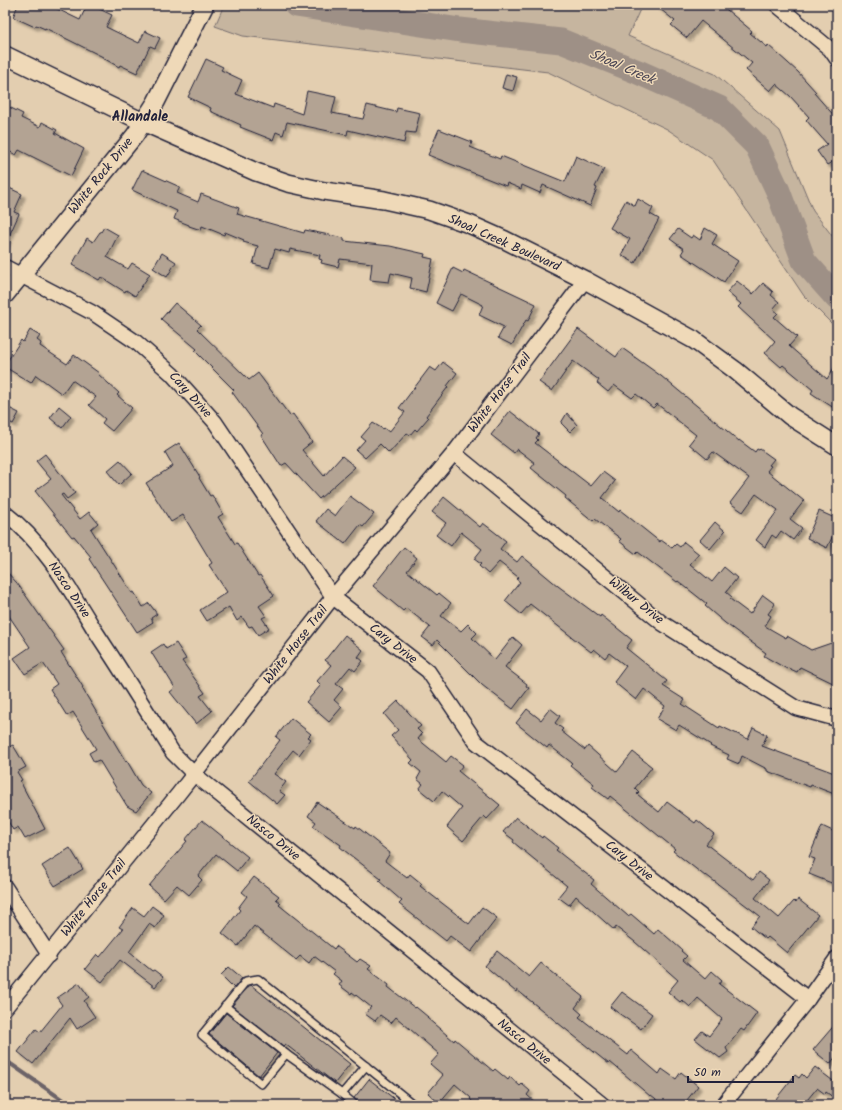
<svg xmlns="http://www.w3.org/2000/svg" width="842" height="1110" viewBox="0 0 842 1110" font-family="Kalam,sans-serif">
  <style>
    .green { fill: #c6b59f; stroke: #746c6d }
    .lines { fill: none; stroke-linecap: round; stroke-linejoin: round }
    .stream { stroke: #6c6468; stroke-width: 4 }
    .river { stroke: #9e9086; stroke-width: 25 }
    .building { fill: #b3a393; stroke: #22223b; filter: url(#shadow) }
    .service-casing { stroke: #22223b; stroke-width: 10 }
    .minor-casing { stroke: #22223b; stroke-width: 17 }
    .tertiary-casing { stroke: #22223b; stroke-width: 20 }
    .service { stroke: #efd9b8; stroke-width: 7 }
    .minor { stroke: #efd9b8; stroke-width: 14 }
    .tertiary { stroke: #efd9b8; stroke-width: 17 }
    .labels { text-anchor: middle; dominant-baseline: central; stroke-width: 3; stroke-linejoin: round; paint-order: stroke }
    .street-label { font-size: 13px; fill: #22223b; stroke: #efd9b8 }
    .water-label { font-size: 14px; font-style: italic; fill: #474352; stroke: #efd9b8 }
    .neighbourhood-label { font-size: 14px; font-weight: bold; fill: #22223b; stroke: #efd9b8 }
  </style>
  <defs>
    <filter id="shadow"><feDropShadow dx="3.5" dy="3.5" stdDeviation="1" flood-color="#0004"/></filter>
  </defs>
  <rect width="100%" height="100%" fill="#e3ceb0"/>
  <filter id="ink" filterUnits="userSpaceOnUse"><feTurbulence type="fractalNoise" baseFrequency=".025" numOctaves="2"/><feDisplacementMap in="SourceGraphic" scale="8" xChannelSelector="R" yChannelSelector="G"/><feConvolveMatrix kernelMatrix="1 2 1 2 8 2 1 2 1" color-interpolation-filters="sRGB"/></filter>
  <g filter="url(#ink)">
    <path class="green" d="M 224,5 L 642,5 L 628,36 L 715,74 L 780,131 L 813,211 L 837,242 L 837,329 L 804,296 L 713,160 L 667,129 L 548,72 L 243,36 L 215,26 Z"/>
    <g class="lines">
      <path class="stream" d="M 5,1060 L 70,1105"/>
      <path class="river" d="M 296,5 L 460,30 L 561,41 L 638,72 L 719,108 L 757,146 L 778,191 L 804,261 L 837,298"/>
    </g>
    <g class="building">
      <path d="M 18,5 L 49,5 L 80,20 L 87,5 L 91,5 L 112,15 L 106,27 L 139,43 L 145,31 L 160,38 L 155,48 L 150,46 L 137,73 L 120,65 L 119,67 L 103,58 L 103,57 L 45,28 L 45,29 L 36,25 L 35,27 L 13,17 Z"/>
      <path d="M 655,5 L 721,5 L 752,31 L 750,33 L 767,47 L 768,45 L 798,72 L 816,92 L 814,93 L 837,119 L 837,159 L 827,165 L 817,151 L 827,144 L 806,120 L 809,117 L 790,96 L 776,84 L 770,91 L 746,70 L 752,63 L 701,21 L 687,38 L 671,25 L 675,21 Z"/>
      <path d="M 206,59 L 223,67 L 221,70 L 242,80 L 236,94 L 273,108 L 274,104 L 302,114 L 307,91 L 336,97 L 332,113 L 363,119 L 367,105 L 396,112 L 397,108 L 420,113 L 415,133 L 406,132 L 404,143 L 348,130 L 347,135 L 287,122 L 283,135 L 276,132 L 273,140 L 240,127 L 241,125 L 210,111 L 211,108 L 188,97 Z"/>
      <path d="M 506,74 L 517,77 L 513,91 L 502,88 Z"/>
      <path d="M 5,105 L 23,114 L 21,118 L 40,127 L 42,122 L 57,130 L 55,133 L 84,149 L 71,176 L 19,150 L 16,155 L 5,149 Z"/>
      <path d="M 439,129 L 472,142 L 470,147 L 500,159 L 501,156 L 565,182 L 576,156 L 604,169 L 595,187 L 597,188 L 590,206 L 543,185 L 540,193 L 522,185 L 521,189 L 507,183 L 506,186 L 428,155 Z"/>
      <path d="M 142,170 L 180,187 L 177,193 L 198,202 L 201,194 L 239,208 L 237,214 L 304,233 L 305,230 L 344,238 L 344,241 L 390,246 L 425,254 L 424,257 L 433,259 L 426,292 L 410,288 L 412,278 L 391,273 L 389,282 L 370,280 L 372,263 L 340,259 L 338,267 L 321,263 L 322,260 L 319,259 L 320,255 L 290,249 L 289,253 L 275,249 L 269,268 L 253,264 L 258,246 L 243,242 L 244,240 L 225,232 L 224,235 L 202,226 L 201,230 L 189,226 L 189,225 L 174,219 L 177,211 L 132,190 Z"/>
      <path d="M 5,186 L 22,194 L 14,212 L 19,214 L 5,245 Z"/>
      <path d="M 638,199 L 653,208 L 650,214 L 659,219 L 635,263 L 621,255 L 630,239 L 610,228 L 626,200 L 635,206 Z"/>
      <path d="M 104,227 L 118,235 L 107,257 L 128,269 L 132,263 L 150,274 L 135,296 L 126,290 L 125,292 L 101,277 L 99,280 L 72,265 L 87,238 L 93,242 L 100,232 L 101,232 Z"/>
      <path d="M 705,228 L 717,235 L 712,244 L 738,261 L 724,282 L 681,254 L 684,249 L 670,239 L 678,229 L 691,238 L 693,235 L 700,240 Z"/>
      <path d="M 162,253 L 176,262 L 167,277 L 153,268 Z"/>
      <path d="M 453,268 L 463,273 L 464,270 L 536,304 L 528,321 L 526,320 L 512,345 L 498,338 L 504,327 L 479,315 L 483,305 L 461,294 L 452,311 L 436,303 Z"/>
      <path d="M 737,281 L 753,294 L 763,283 L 773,292 L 771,295 L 779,302 L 773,309 L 778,313 L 774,317 L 797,337 L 789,346 L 827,379 L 837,363 L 837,410 L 811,393 L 813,390 L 783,365 L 781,367 L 765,353 L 775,341 L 738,307 L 741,304 L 727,292 Z"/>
      <path d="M 175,303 L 201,325 L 197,329 L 249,380 L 258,373 L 290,416 L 293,414 L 312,442 L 302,450 L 324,476 L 342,456 L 355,467 L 319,499 L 286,463 L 281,466 L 261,435 L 263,434 L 232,392 L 234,390 L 195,351 L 197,349 L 161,319 Z"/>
      <path d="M 578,329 L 616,357 L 622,348 L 661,376 L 739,441 L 739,440 L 755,452 L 757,449 L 759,450 L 760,449 L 774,459 L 769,465 L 771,466 L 767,471 L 804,501 L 790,519 L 802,528 L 793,540 L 781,531 L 776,538 L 772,535 L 765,547 L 756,540 L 778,510 L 756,494 L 743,512 L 730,503 L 749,478 L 713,452 L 707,459 L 689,444 L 696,435 L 657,404 L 653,408 L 636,394 L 632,398 L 614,385 L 608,392 L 597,383 L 599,380 L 573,361 L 552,391 L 539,382 Z"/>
      <path d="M 30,330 L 40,336 L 37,340 L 41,343 L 40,346 L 67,364 L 74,355 L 99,373 L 98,374 L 119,393 L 117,395 L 132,408 L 112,431 L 102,423 L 105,419 L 89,405 L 96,397 L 72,380 L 62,394 L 36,375 L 31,383 L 5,367 L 5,364 L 10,357 L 21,340 L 23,342 Z"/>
      <path d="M 443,362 L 457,373 L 447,386 L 448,387 L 426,416 L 428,418 L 417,431 L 415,429 L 410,435 L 407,433 L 389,453 L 380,444 L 365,458 L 356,450 L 365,440 L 361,437 L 373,423 L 383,429 L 384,428 L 389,432 L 405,412 L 399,408 L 430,367 L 436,371 Z"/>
      <path d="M 5,406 L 19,413 L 13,424 L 5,420 Z"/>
      <path d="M 59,406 L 71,416 L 62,428 L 50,418 Z"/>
      <path d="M 510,411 L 539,434 L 536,438 L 538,440 L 535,443 L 591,486 L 603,472 L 615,481 L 602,498 L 619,512 L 620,510 L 660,542 L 661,540 L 672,548 L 676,544 L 680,547 L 684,542 L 699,554 L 690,564 L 712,582 L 724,567 L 737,578 L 726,592 L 732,597 L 730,599 L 750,614 L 763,595 L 775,604 L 768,614 L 771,616 L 765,626 L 786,638 L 787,636 L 811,650 L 837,641 L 837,685 L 800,667 L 797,672 L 788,668 L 787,669 L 764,656 L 766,653 L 725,623 L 705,606 L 707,604 L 678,581 L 677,582 L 638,552 L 636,554 L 619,541 L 621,539 L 595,519 L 593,521 L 565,498 L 566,496 L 531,468 L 535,463 L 517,449 L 514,453 L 491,435 Z"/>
      <path d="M 567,413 L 577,425 L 570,432 L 561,423 Z"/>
      <path d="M 179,443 L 200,477 L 199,478 L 210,496 L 212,495 L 223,514 L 218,517 L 235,544 L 237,543 L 258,576 L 260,575 L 274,596 L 259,606 L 266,616 L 262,618 L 269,628 L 258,635 L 252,626 L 249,627 L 242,617 L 237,621 L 229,607 L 207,621 L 200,610 L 227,592 L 209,565 L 212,563 L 183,515 L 171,522 L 146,483 L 173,466 L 165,452 Z"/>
      <path d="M 45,454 L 75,493 L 67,499 L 63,494 L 61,495 L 80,519 L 89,512 L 98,523 L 91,529 L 132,593 L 134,592 L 143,607 L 149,603 L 157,614 L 151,618 L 153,622 L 137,632 L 89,559 L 91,557 L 74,536 L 72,537 L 35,491 L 51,479 L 36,461 Z"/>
      <path d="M 120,460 L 132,473 L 119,485 L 107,471 Z"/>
      <path d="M 350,496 L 374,514 L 363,527 L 360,525 L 345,544 L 316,521 L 326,509 L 335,516 Z"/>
      <path d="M 444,497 L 480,527 L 483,523 L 506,541 L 500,549 L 517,562 L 522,556 L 558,586 L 600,617 L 601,615 L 632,640 L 626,648 L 667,681 L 663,686 L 685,700 L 682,704 L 719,728 L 720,726 L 748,739 L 753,728 L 767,735 L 762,746 L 837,774 L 837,795 L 811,785 L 810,787 L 767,771 L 767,769 L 742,756 L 739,764 L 727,759 L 729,755 L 710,746 L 711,745 L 679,725 L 676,730 L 657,719 L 665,706 L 644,689 L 636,700 L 614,682 L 626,666 L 609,653 L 605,658 L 594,649 L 591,652 L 530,604 L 521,614 L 505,601 L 520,582 L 516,579 L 518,577 L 499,562 L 488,574 L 479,566 L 481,564 L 474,559 L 482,549 L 461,532 L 451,546 L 436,535 L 446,523 L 432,512 Z"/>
      <path d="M 819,511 L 837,519 L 837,527 L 827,548 L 807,538 Z"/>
      <path d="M 715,522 L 725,531 L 710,549 L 700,540 Z"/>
      <path d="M 404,547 L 417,558 L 407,571 L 437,595 L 439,593 L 451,603 L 441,616 L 461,631 L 468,624 L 477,633 L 472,638 L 495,660 L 513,637 L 522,645 L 505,667 L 527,684 L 526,686 L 529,688 L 513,709 L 482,685 L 437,640 L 433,645 L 422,637 L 430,627 L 406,608 L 403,611 L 373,586 Z"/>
      <path d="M 5,570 L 17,583 L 52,633 L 64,650 L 61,652 L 83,687 L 82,688 L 126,762 L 127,761 L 141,785 L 151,793 L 136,811 L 127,806 L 99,760 L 94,762 L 89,753 L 96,749 L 73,712 L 67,716 L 50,689 L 57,684 L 43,663 L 25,674 L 14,658 L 30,647 L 5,610 Z"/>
      <path d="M 345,635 L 363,650 L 358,657 L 363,661 L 355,671 L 350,667 L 336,684 L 343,689 L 334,700 L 342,707 L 329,722 L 306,702 L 321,685 L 317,681 L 331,665 L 325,660 Z"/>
      <path d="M 176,643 L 186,659 L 182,661 L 205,693 L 200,696 L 212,711 L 196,724 L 170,692 L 175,688 L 162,667 L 161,668 L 151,652 L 163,644 L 166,649 Z"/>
      <path d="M 398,701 L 421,726 L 417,729 L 422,734 L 418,739 L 446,762 L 451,756 L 463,765 L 458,771 L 500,805 L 487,819 L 484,816 L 463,841 L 447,827 L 462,808 L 442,791 L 434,801 L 419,789 L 423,784 L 417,779 L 421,772 L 410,763 L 413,760 L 391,736 L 398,730 L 384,714 Z"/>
      <path d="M 550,708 L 560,716 L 555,723 L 563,729 L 561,731 L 585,750 L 588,746 L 617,772 L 633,752 L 652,767 L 635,788 L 639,792 L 637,794 L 659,812 L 667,802 L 695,823 L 697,820 L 714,834 L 706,844 L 753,880 L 759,872 L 769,880 L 755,898 L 779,918 L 794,901 L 796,903 L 798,899 L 818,915 L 787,953 L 768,937 L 766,939 L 751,927 L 760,916 L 706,875 L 705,876 L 673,851 L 675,849 L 610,796 L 608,799 L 592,787 L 594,784 L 570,765 L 572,763 L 549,745 L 547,748 L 516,723 L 527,709 L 541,720 Z"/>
      <path d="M 291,718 L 311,734 L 308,737 L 311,739 L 299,755 L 293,750 L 274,774 L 286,782 L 279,791 L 285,795 L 277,804 L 249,781 L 280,740 L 276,737 Z"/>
      <path d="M 13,745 L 26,767 L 17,772 L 22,780 L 20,781 L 45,829 L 25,839 L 18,827 L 13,830 L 5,816 L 5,749 Z"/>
      <path d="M 317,802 L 355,828 L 356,826 L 390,853 L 385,861 L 407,878 L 410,874 L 422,884 L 420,886 L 469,924 L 482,907 L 497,918 L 471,952 L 450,936 L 446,941 L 399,904 L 402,901 L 379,881 L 381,879 L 340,847 L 341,845 L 313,826 L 316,822 L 308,816 Z"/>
      <path d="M 516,817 L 542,838 L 543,836 L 558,848 L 556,850 L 594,880 L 591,884 L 628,916 L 631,914 L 654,934 L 658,929 L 682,950 L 681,951 L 687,956 L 683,960 L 705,979 L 712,971 L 722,980 L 719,984 L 757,1013 L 744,1031 L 741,1029 L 726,1048 L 728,1052 L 720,1058 L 695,1039 L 702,1031 L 709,1036 L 722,1019 L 698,998 L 690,1007 L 682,1000 L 680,1002 L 668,992 L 678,980 L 635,942 L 616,927 L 614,930 L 576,896 L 569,905 L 558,897 L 567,886 L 513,842 L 514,840 L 503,832 Z"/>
      <path d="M 202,820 L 248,857 L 237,871 L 216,854 L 198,876 L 202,880 L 189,895 L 177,885 L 164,899 L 149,886 L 187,841 L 185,840 Z"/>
      <path d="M 822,826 L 837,833 L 837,877 L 834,884 L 809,874 L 815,859 L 809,857 Z"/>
      <path d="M 70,848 L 83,869 L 55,886 L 42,866 Z"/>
      <path d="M 254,877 L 279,896 L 276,899 L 281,903 L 279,905 L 334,949 L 336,946 L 357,962 L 360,959 L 371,966 L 368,969 L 389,985 L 388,987 L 415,1008 L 416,1007 L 428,1017 L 427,1018 L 454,1041 L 455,1039 L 493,1071 L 495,1069 L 508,1080 L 510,1077 L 520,1086 L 522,1084 L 530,1091 L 527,1095 L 538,1105 L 476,1105 L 470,1099 L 471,1098 L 455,1084 L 439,1103 L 428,1093 L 443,1075 L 430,1064 L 439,1054 L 396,1017 L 391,1023 L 380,1015 L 375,1021 L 365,1014 L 371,1007 L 352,992 L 351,994 L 339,985 L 342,981 L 333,974 L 335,972 L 314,956 L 309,963 L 300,956 L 296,960 L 254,926 L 238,946 L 222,933 L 240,910 L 238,908 L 247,896 L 242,892 Z"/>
      <path d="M 152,906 L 164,915 L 155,928 L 149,924 L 129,952 L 152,971 L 154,970 L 163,977 L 155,987 L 120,960 L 102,982 L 85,969 L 97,954 L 100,957 L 123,929 L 119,927 L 133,908 L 144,916 Z"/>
      <path d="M 497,951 L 529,977 L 541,963 L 583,997 L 575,1008 L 582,1014 L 579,1017 L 628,1055 L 631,1050 L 659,1074 L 662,1069 L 676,1079 L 681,1072 L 698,1086 L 683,1105 L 664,1105 L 651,1095 L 650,1096 L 610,1062 L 609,1064 L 517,990 L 516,992 L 485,966 Z"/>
      <path d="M 229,967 L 242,978 L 234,988 L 221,975 Z"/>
      <path d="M 79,983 L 89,997 L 84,1001 L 95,1017 L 77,1029 L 70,1018 L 33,1064 L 18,1052 L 36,1029 L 40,1032 L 62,1005 L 57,998 Z"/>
      <path d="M 251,985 L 350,1064 L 335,1083 L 285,1044 L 283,1046 L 232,1006 L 249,986 Z"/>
      <path d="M 622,992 L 652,1014 L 641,1029 L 610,1007 Z"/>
      <path d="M 226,1013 L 277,1053 L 259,1076 L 209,1034 Z"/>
      <path d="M 837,1022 L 837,1055 L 830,1064 L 813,1050 Z"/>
      <path d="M 815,1067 L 837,1084 L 837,1100 L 826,1092 L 825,1094 L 817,1088 L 803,1105 L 771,1105 L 795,1075 L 799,1078 L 802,1074 L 806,1078 Z"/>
      <path d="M 369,1079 L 402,1105 L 360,1104 L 354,1098 Z"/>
    </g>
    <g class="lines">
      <g class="service-casing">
        <g id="service">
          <path d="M 225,1006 L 286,1054"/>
          <path d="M 342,1094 L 366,1066"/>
          <path d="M 355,1105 L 342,1094 L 286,1054 L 261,1084 L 202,1035 L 246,981 L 258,979 L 414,1105"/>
        </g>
      </g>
      <g class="minor-casing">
        <g id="minor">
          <path d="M 777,5 L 830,49 L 837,59"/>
          <path d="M 5,267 L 93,313 L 136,342 L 172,374 L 215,422 L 333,597 L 428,671 L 476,742 L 808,999"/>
          <path d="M 454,453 L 662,623 L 796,708 L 837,719"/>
          <path d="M 5,513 C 44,543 69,588 94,629 C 121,670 147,711 173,753 L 194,774 L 603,1105"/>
          <path d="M 5,887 L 49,955"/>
          <path d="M 5,1008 L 179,793 L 333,597 L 454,453 L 585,280"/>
          <path d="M 723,1105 L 808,999 L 837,958"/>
        </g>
      </g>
      <g class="tertiary-casing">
        <g id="tertiary">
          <path d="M 5,55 L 143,122 L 256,172 L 288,183 L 324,191 L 384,200 L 429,210 L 469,224 L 505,240 L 585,280 L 694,340 L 735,370 L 790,416 L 837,446"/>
          <path d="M 5,295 L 135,135 L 156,102 L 205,5"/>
        </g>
      </g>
      <use href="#service" class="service"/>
      <use href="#minor" class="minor"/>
      <use href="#tertiary" class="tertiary"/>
    </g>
  </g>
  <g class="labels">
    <g class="street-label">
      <text transform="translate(101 176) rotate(-51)">White Rock Drive</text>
      <text transform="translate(504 243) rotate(24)">Shoal Creek Boulevard</text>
      <text transform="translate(500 393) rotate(-53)">White Horse Trail</text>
      <text transform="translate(190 395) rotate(48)">Cary Drive</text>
      <text transform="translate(69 590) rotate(56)">Nasco Drive</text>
      <text transform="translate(636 601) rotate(39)">Wilbur Drive</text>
      <text transform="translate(393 644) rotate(38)">Cary Drive</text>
      <text transform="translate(296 645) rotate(-52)">White Horse Trail</text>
      <text transform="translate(273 838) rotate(39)">Nasco Drive</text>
      <text transform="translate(629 861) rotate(38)">Cary Drive</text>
      <text transform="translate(94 898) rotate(-51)">White Horse Trail</text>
      <text transform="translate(524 1042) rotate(39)">Nasco Drive</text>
    </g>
    <g class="water-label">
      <text transform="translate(622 67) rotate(23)">Shoal Creek</text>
    </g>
    <g class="neighbourhood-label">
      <text x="140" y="117">Allandale</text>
    </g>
  </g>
  <rect width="842" height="1110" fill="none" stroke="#efd9b8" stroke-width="20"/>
  <rect x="10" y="10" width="822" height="1090" fill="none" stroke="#22223b" stroke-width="1.5" filter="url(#ink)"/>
  <path d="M688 1076v6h105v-6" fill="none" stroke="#22223b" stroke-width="2"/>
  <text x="694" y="1076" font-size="12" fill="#22223b" stroke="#efd9b8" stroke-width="3" paint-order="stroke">50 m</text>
</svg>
